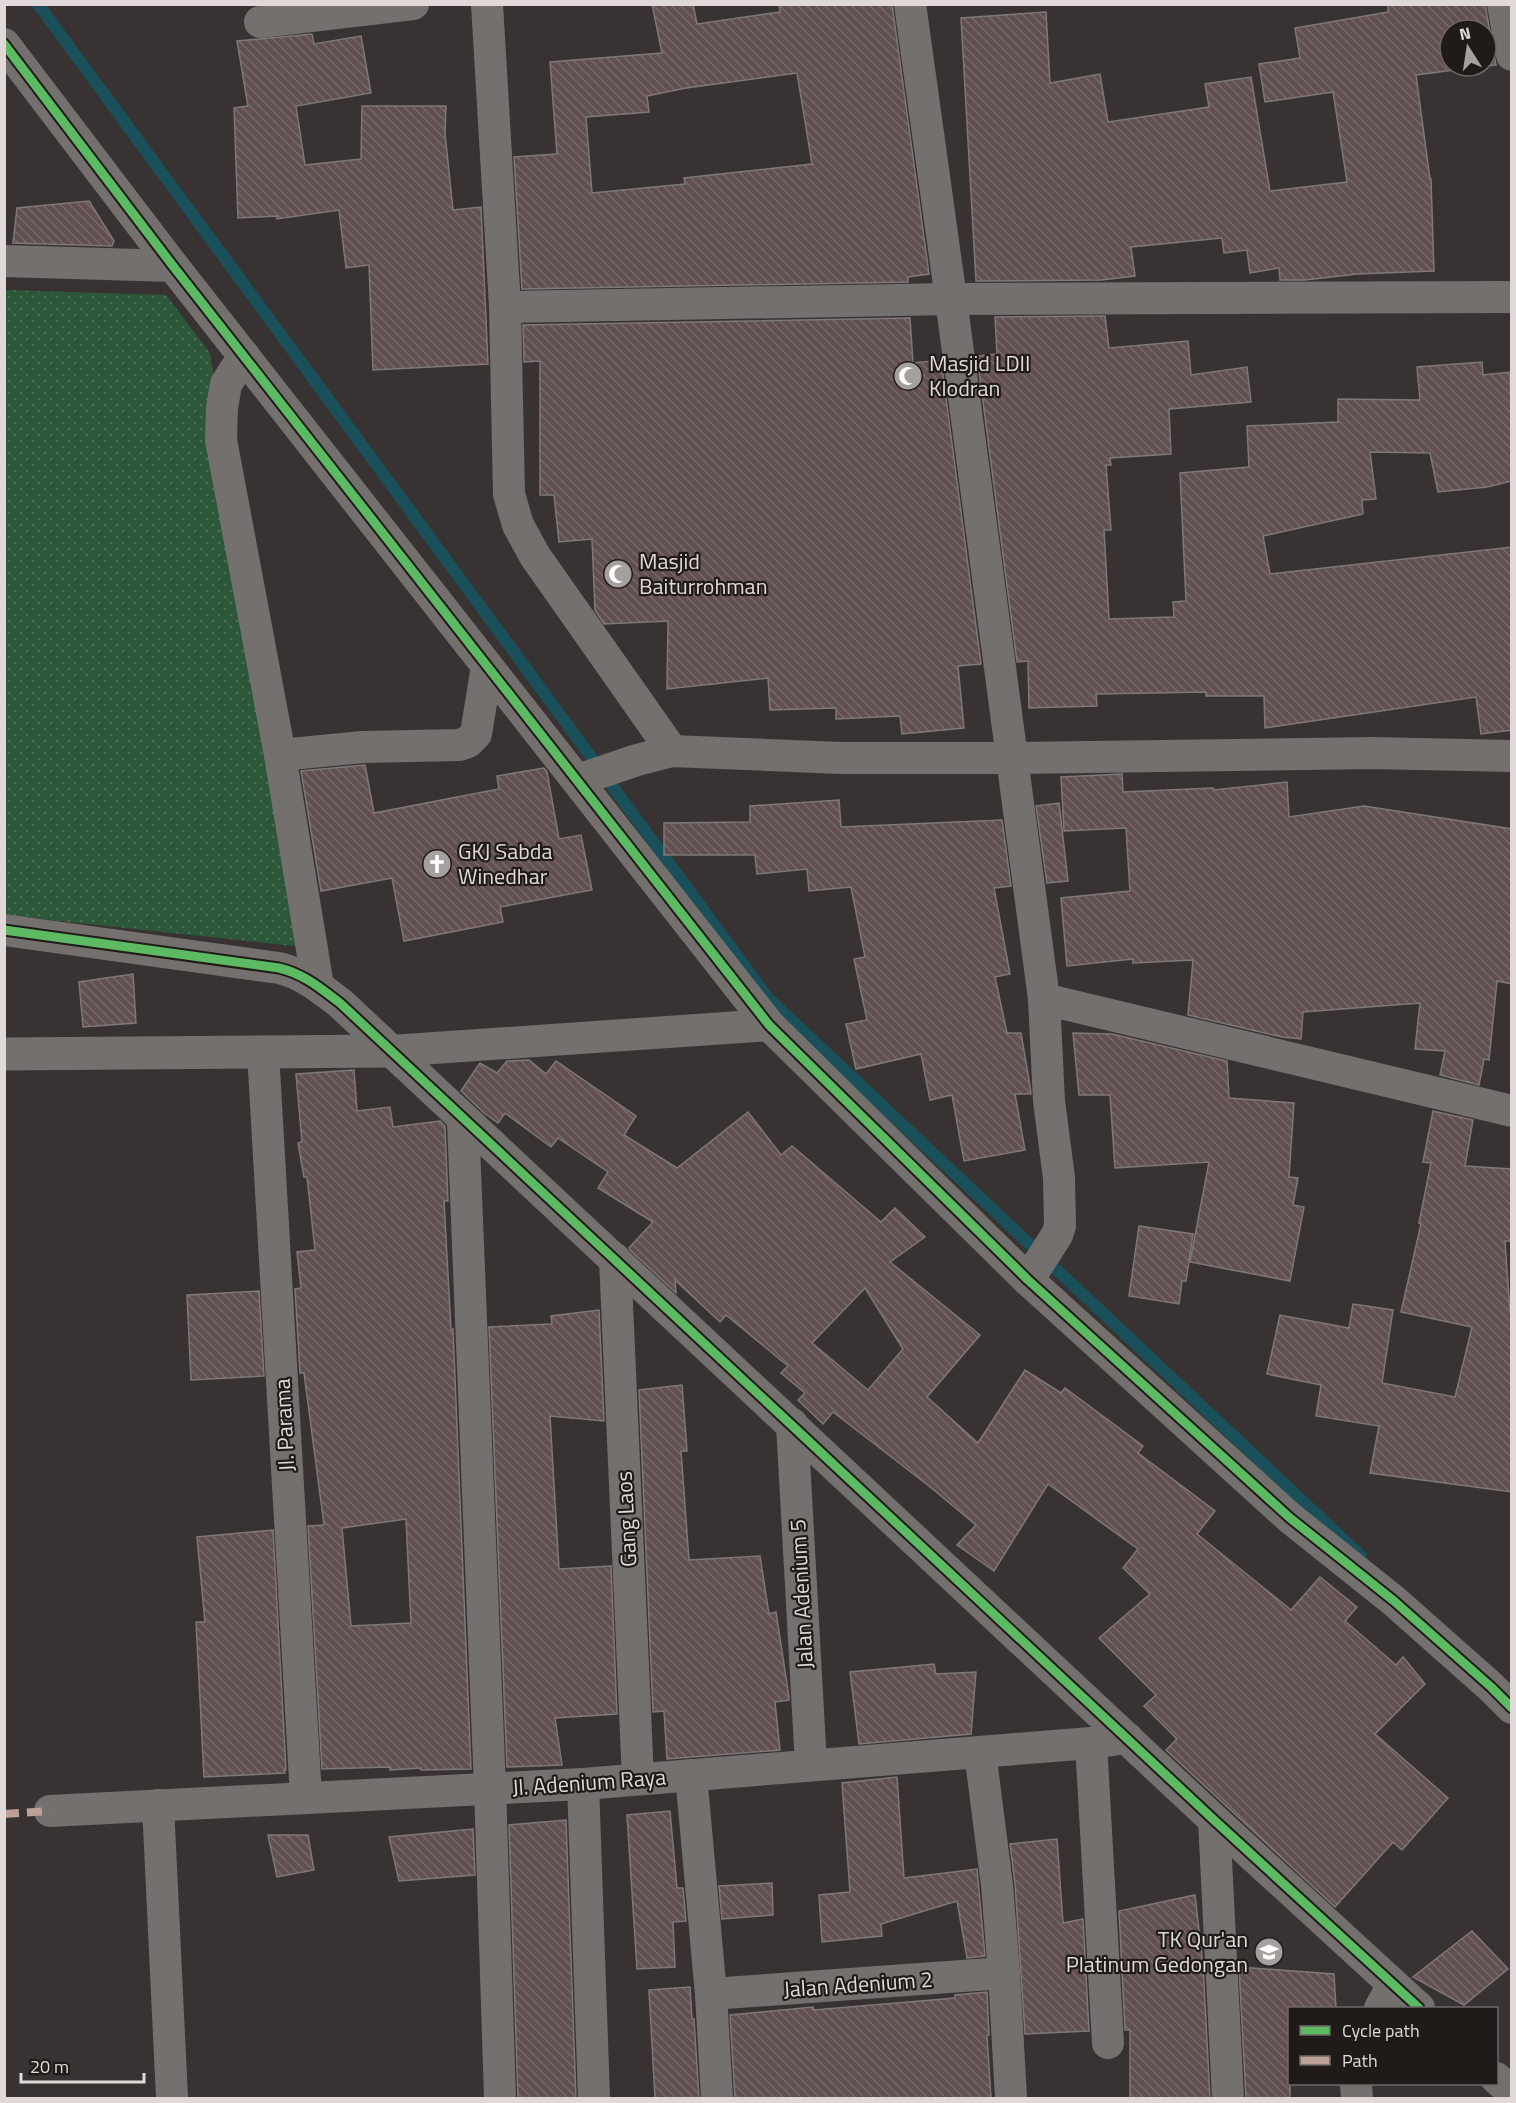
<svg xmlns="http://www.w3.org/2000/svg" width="1516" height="2103" viewBox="0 0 1516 2103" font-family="'Titillium Web',sans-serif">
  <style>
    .grass { fill: url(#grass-dots) }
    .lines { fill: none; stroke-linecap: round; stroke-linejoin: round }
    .stream { stroke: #19505a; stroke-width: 12 }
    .building { fill: url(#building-back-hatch); stroke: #7e7978; stroke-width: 1.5; fill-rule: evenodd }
    .street { stroke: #74706e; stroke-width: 32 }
    .secondary { stroke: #74706e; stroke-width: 33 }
    .quiet { stroke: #bda197; stroke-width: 8; stroke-dasharray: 15 8; stroke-linecap: butt }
    .cycleway-casing { stroke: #201b19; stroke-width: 13 }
    .cycleway { stroke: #5cba63; stroke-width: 9 }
    .labels { text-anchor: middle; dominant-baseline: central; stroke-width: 4.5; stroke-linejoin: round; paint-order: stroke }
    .poi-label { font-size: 22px; fill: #e0d9d7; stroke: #201b19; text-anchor: start }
    .street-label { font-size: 22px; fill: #e0d9d7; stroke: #201b19 }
  </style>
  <defs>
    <pattern id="grass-dots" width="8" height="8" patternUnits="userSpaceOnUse" patternTransform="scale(1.5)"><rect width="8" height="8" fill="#2c5739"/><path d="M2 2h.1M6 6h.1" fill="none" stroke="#4a6f55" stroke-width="1.8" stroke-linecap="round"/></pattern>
    <pattern id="building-back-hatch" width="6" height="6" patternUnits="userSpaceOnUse" patternTransform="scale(1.5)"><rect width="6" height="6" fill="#61504f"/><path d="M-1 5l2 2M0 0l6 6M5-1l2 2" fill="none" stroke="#776968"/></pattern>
  </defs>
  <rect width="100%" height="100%" fill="#383332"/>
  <path class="grass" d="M 5,290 L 166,295 L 210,353 L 302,947 L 5,915 Z"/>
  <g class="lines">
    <path class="stream" d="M 38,4 L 768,998 L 1361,1556"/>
  </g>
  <g class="building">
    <path d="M 652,4 L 693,4 L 697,24 L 780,12 L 779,4 L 892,4 L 929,274 L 908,277 L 908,282 L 522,289 L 514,157 L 557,154 L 550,62 L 662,53 ZM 797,73 L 812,164 L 684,178 L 685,184 L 592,193 L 586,117 L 649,112 L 647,96 L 686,88 Z"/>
    <path d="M 1388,4 L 1485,4 L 1495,60 L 1496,65 L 1486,66 L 1486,30 L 1450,30 L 1450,66 L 1485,66 L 1416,75 L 1430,179 L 1431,179 L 1434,271 L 1357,274 L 1305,280 L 1280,280 L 1279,268 L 1250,273 L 1247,250 L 1224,253 L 1222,238 L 1131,247 L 1135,276 L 1101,280 L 976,281 L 961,18 L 1046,12 L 1050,83 L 1100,74 L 1108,122 L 1209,107 L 1205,84 L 1251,77 L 1270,191 L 1347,182 L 1333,92 L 1265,102 L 1259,64 L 1300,58 L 1295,28 L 1388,12 Z"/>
    <path d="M 312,34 L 314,44 L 361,36 L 371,93 L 296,106 L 305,165 L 361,159 L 362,106 L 446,106 L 445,133 L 453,210 L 481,207 L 488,364 L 373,370 L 369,265 L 346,268 L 339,210 L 277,219 L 277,216 L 238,218 L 234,108 L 248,106 L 237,41 Z"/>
    <path d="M 89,201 L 114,241 L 112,246 L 13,243 L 17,208 Z"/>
    <path d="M 1105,316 L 1109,348 L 1188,341 L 1191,375 L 1247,367 L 1251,402 L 1169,409 L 1171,454 L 1110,458 L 1111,465 L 1106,465 L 1111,530 L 1104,530 L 1109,619 L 1174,617 L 1173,602 L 1186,601 L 1180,473 L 1249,467 L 1247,426 L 1338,422 L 1338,399 L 1420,400 L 1417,367 L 1482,362 L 1483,375 L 1510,372 L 1512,481 L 1487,487 L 1438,492 L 1430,453 L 1370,452 L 1376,499 L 1362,500 L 1363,514 L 1263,536 L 1270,574 L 1512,547 L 1512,730 L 1481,734 L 1476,697 L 1265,728 L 1264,696 L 1206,696 L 1206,692 L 1096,694 L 1097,706 L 1029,708 L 1028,661 L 1017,662 L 977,356 L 997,354 L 995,317 Z"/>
    <path d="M 910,318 L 913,363 L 941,360 L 981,664 L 958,666 L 964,728 L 902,734 L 900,716 L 836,719 L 836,708 L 770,710 L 768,678 L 667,689 L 668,621 L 604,624 L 595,610 L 592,539 L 559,542 L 554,495 L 540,495 L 540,361 L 524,362 L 523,325 Z"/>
    <path d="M 365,765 L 374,813 L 499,789 L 497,776 L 544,768 L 547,772 L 559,839 L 581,835 L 592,890 L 500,907 L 503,922 L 404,941 L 392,878 L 321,891 L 301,771 Z"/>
    <path d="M 1122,774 L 1123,792 L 1213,788 L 1214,790 L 1287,782 L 1289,817 L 1364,806 L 1512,829 L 1512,984 L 1497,981 L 1489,1060 L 1484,1059 L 1479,1085 L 1440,1075 L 1445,1051 L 1415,1049 L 1420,1003 L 1303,1012 L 1301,1039 L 1282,1037 L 1188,1015 L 1193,960 L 1133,963 L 1133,959 L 1067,966 L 1061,898 L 1130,891 L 1126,828 L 1064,831 L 1061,777 Z"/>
    <path d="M 839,800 L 841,827 L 1002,820 L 1011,886 L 994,888 L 1010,974 L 995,977 L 1007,1033 L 1021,1033 L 1030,1086 L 1031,1094 L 1015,1094 L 1025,1150 L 964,1161 L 952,1095 L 930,1100 L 921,1054 L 856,1069 L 846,1024 L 867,1020 L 854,959 L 865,957 L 851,887 L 809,891 L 807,869 L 757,874 L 755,855 L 664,855 L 664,823 L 750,822 L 750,806 Z"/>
    <path d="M 1059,803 L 1068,881 L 1047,883 L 1036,806 Z"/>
    <path d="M 133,974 L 136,1023 L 83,1027 L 79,982 Z"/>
    <path d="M 1073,1033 L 1112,1034 L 1227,1061 L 1229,1098 L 1294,1103 L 1289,1177 L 1298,1178 L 1293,1205 L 1304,1207 L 1290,1281 L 1190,1262 L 1209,1162 L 1115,1168 L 1110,1095 L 1079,1095 Z"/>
    <path d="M 529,1060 L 546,1074 L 556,1061 L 636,1116 L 624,1135 L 677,1168 L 748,1112 L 781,1155 L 792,1146 L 881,1222 L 895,1208 L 925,1237 L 890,1262 L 980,1335 L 927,1397 L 978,1443 L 1025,1370 L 1061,1393 L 1065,1388 L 1143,1446 L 1138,1453 L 1215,1511 L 1197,1534 L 1291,1610 L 1320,1577 L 1357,1607 L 1345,1621 L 1396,1665 L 1403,1657 L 1425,1684 L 1375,1734 L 1448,1798 L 1402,1850 L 1393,1842 L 1335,1907 L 1166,1750 L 1177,1739 L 1144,1706 L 1156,1695 L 1099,1638 L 1150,1594 L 1123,1568 L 1138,1549 L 1048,1484 L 994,1571 L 957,1545 L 976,1525 L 929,1486 L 833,1412 L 823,1424 L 798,1400 L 805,1393 L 781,1373 L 788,1366 L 726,1315 L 720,1322 L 675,1280 L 676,1293 L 630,1250 L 629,1248 L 653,1222 L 598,1188 L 608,1172 L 558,1138 L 551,1147 L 505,1113 L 498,1123 L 484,1113 L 461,1091 L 480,1063 L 497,1073 L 507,1061 ZM 865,1288 L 903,1349 L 868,1390 L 812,1343 Z"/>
    <path d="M 354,1070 L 357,1111 L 390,1107 L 393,1127 L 440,1121 L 445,1126 L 448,1201 L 444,1201 L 451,1330 L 453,1329 L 471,1769 L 421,1770 L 421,1768 L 390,1770 L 390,1767 L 322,1769 L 308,1526 L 324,1525 L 304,1373 L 300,1373 L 295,1289 L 301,1288 L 297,1252 L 315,1250 L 307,1177 L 304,1177 L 298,1143 L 302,1142 L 296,1074 ZM 406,1519 L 411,1623 L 351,1626 L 342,1528 Z"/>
    <path d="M 1433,1111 L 1473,1120 L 1465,1166 L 1512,1169 L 1512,1241 L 1505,1241 L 1510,1312 L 1512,1313 L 1512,1492 L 1370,1473 L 1379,1426 L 1316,1416 L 1321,1385 L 1267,1374 L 1280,1315 L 1349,1328 L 1353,1304 L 1393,1310 L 1382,1383 L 1455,1397 L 1472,1327 L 1401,1312 L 1421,1224 L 1419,1223 L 1431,1163 L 1423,1162 Z"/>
    <path d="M 1139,1226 L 1193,1234 L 1186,1281 L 1182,1281 L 1179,1304 L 1129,1296 Z"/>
    <path d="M 259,1291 L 264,1376 L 191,1380 L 187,1295 Z"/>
    <path d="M 599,1310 L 604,1421 L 550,1416 L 559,1569 L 611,1566 L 617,1714 L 555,1718 L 562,1765 L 507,1767 L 489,1327 L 552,1324 L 551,1316 Z"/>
    <path d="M 682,1385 L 687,1451 L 681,1451 L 689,1560 L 760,1556 L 769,1614 L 776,1612 L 789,1697 L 789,1700 L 775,1702 L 780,1750 L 667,1759 L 664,1711 L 653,1712 L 639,1390 Z"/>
    <path d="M 273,1530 L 286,1770 L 284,1770 L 285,1773 L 204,1777 L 196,1622 L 205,1622 L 197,1537 Z"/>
    <path d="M 934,1664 L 936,1674 L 976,1672 L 971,1734 L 859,1744 L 850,1672 Z"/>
    <path d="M 897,1777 L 904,1878 L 977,1869 L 985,1956 L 967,1958 L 957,1901 L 881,1924 L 882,1936 L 822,1942 L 819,1895 L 850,1892 L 842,1783 Z"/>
    <path d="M 670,1811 L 677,1888 L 683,1888 L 686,1921 L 673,1922 L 675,1967 L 637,1969 L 627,1815 Z"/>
    <path d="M 566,1820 L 576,2098 L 518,2098 L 509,1825 Z"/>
    <path d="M 473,1829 L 475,1875 L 399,1881 L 389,1837 Z"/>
    <path d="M 268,1835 L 308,1835 L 314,1870 L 277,1877 Z"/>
    <path d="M 1057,1839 L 1063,1923 L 1083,1919 L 1089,2031 L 1025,2034 L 1015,1884 L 1010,1844 Z"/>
    <path d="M 772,1883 L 773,1915 L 722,1919 L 719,1886 Z"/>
    <path d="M 1195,1895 L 1203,1965 L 1210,2098 L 1130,2098 L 1130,2030 L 1125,2030 L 1119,1911 Z"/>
    <path d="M 1472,1931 L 1508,1969 L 1464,2005 L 1413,1977 Z"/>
    <path d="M 1239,1967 L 1334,1974 L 1336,2008 L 1290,2008 L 1290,2098 L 1246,2098 Z"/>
    <path d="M 690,1987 L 692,2019 L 694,2019 L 699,2098 L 655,2098 L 649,1990 Z"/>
    <path d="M 987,1992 L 989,2035 L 987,2035 L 991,2098 L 735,2098 L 730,2015 L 813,2007 L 814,2010 L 955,1998 L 955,1995 Z"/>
  </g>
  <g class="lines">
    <g class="street">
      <path d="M 487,4 L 505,307 L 509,494 L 518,525 L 535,556 L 672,751"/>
      <path d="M 910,4 L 951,299 L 1044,999 L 1049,1101 L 1059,1178 L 1060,1226 L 1057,1235 L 1028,1280"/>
      <path d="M 1503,4 L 1512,55"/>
      <path d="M 260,22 L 413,4"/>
      <path d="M 4,44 L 173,266 L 769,1025 L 1028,1280 L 1290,1518 L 1394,1601 L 1491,1687 L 1512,1708"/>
      <path d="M 4,261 L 173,266"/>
      <path d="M 505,307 L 951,299 L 1512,297"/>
      <path d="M 244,356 L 226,384 L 222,408 L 221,440 L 280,755 L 318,986"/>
      <path d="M 280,755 L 363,747 L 459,745 L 468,742 L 476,734 L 487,666"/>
      <path d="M 578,780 L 637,760 L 672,751 L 841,758 L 1010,758 L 1372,753 L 1512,756"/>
      <path d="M 4,930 L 279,968 C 304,974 320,988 340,1003 L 1214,1820 L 1419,2008"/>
      <path d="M 1044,999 L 1512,1111"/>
      <path d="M 391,1051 L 769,1025"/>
      <path d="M 263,1052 L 306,1797"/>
      <path d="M 463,1121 L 490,1788 L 500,2098"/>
      <path d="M 615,1259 L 638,1779"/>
      <path d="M 792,1424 L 811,1765"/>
      <path d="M 1091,1743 L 1108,2043"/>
      <path d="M 980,1752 L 997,1885 L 1004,1973 L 1011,2098"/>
      <path d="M 691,1775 L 711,1994 L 717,2098"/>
      <path d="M 583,1784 L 594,2098"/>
      <path d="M 158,1805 L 172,2098"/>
      <path d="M 50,1811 L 583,1784 L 1091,1743 L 1127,1738"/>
      <path d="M 1214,1820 L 1228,2098"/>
      <path d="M 711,1994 L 1004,1973"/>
      <path d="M 1380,2008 L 1393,1985"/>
      <path d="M 1496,2078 L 1512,2092"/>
      <path d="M 1356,2084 L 1357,2098"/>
    </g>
    <path class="secondary" d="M 4,1054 L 391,1051"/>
    <path class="quiet" d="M 4,1814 L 50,1811"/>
    <g class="cycleway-casing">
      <g id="cycleway">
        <path d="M 4,44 L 173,266 L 769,1025 L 1028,1280 L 1290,1518 L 1394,1601 L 1491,1687 L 1512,1708"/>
        <path d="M 4,930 L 279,968 C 304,974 320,988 340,1003 L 1214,1820 L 1419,2008"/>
      </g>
    </g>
    <use href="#cycleway" class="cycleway"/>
  </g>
  <defs>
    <g id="mosque-disc" transform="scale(1.5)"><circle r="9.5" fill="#a59f9d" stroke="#201b19"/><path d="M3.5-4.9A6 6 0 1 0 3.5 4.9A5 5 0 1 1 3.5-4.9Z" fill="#fff"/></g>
    <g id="church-disc" transform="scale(1.5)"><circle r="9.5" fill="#a59f9d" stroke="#201b19"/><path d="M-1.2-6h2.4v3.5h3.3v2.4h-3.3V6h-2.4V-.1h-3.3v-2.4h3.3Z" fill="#fff"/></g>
    <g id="school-disc" transform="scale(1.5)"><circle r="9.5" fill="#a59f9d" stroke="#201b19"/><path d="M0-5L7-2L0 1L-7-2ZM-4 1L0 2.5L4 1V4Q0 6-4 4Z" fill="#fff"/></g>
  </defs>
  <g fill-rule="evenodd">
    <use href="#mosque-disc" x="908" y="376"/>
    <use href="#mosque-disc" x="618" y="574"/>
    <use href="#church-disc" x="437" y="864"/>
    <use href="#school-disc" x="1269" y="1952"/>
  </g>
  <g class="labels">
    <g class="poi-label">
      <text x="929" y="363">Masjid LDII<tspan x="929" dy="25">Klodran</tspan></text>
      <text x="639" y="561">Masjid<tspan x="639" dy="25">Baiturrohman</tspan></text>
      <text x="458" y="851">GKJ Sabda<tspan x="458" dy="25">Winedhar</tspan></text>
      <text x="1248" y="1939" text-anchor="end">TK Qur'an<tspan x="1248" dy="25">Platinum Gedongan</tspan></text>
    </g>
    <g class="street-label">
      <text transform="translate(284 1425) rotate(-93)">Jl. Parama</text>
      <text transform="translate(626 1519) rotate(-93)">Gang Laos</text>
      <text transform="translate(801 1594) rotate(-93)">Jalan Adenium 5</text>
      <text transform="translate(589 1782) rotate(-4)">Jl. Adenium Raya</text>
      <text transform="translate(858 1984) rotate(-4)">Jalan Adenium 2</text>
    </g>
  </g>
  <rect width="1516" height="2103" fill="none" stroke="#e0d9d7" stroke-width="12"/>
  <rect x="1288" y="2007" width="210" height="78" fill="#201b19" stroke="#6d6765" stroke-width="1.5"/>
  <rect x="1300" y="2026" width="30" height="9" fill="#5cba63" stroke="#6d6765" stroke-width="1.5"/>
  <text x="1342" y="2037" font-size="18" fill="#e0d9d7">Cycle path</text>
  <rect x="1300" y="2056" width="30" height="9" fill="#bda197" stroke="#6d6765" stroke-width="1.5"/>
  <text x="1342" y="2067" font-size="18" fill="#e0d9d7">Path</text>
  <g transform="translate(1468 48) rotate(348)"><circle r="28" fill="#201b19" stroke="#6d6765" stroke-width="1.5"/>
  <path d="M0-4.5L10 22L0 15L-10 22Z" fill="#a59f9d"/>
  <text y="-9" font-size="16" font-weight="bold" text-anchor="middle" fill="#e0d9d7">N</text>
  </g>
  <path d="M21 2073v9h123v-9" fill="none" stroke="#e0d9d7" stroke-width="3"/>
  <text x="30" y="2073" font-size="18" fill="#e0d9d7" stroke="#201b19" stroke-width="4.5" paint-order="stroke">20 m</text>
</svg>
